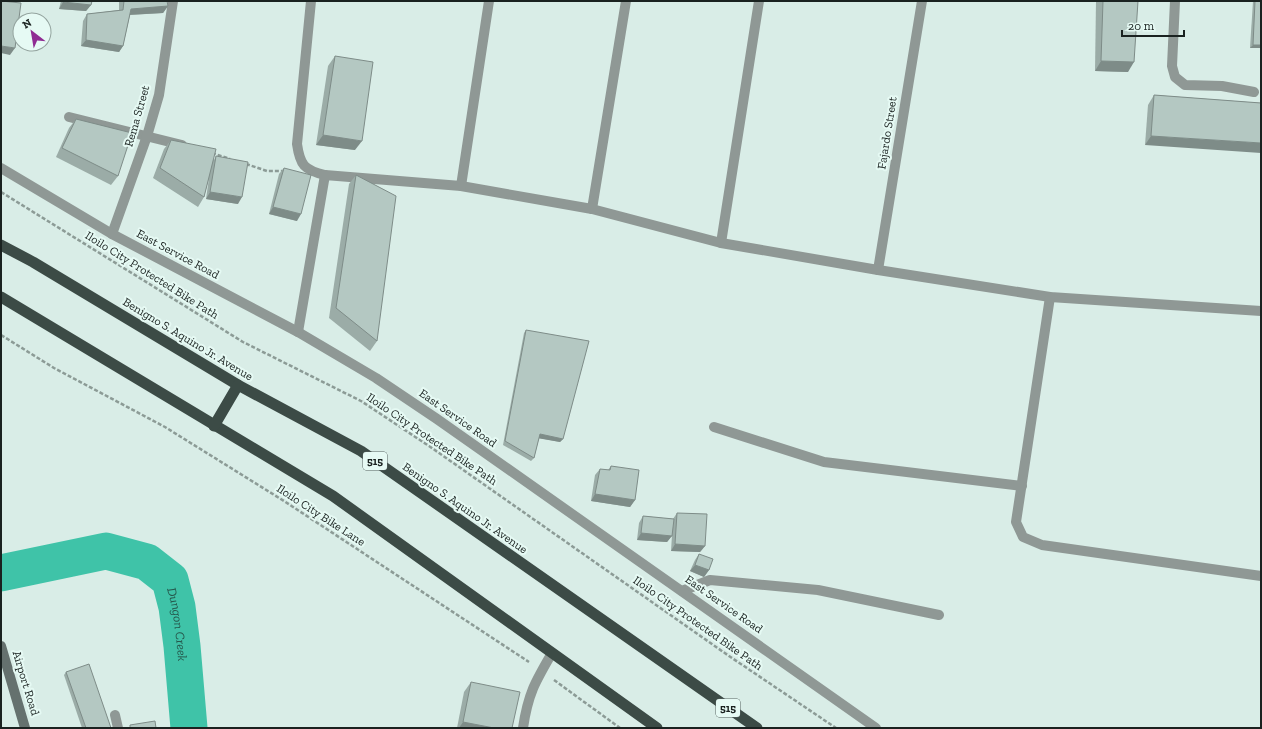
<svg xmlns="http://www.w3.org/2000/svg" width="1262" height="729" viewBox="0 0 1262 729" font-family="'Zilla Slab',serif">
  <style>
    .lines { fill: none; stroke-linecap: round; stroke-linejoin: round }
    .river { stroke: #3fc3a8; stroke-width: 37 }
    .path { stroke: #8c9b96; stroke-width: 2.5; stroke-dasharray: 4 2; stroke-linecap: butt }
    .service { stroke: #8f9895; stroke-width: 10 }
    .minor { stroke: #8f9895; stroke-width: 10 }
    .tertiary { stroke: #8f9895; stroke-width: 10 }
    .secondary { stroke: #65716e; stroke-width: 10 }
    .trunk { stroke: #3c4b46; stroke-width: 11 }
    .wall { fill: #9baca7 }
    .shaded-wall { fill: #7e8c88 }
    .building { fill: #b4c8c2; stroke: #7e8c88 }
    .labels { text-anchor: middle; dominant-baseline: central; stroke-width: 4; stroke-linejoin: round; paint-order: stroke }
    .shield { fill: #e6faf4; stroke: #576360; stroke-width: 1 }
    .shield-label { font-size: 11px; font-weight: bold; fill: #1a2220 }
    .street-label { font-size: 12px; fill: #1a2220; stroke: #e6faf4 }
    .water-label { font-size: 13px; font-style: italic; fill: #265a4e; stroke: #e6faf4 }
  </style>
  <rect width="100%" height="100%" fill="#d9ede7"/>
  <g class="lines">
    <path class="river" id="s1" d="M 1,573 L 106,551 L 147,562 L 170,580 L 177,607 L 182,646 L 189,728"/>
    <g class="path">
      <path d="M 212,153 L 230,159"/>
      <path d="M 246,164 L 267,171 L 284,171"/>
      <path d="M 1,192 L 243,342 L 361,401 L 429,446 L 729,656 L 836,728"/>
      <path d="M 1,335 L 54,368 L 165,427 L 284,501 L 529,662"/>
      <path d="M 554,680 L 620,728"/>
    </g>
    <g class="service">
      <path d="M 1175,1 L 1172,66 L 1175,77 L 1185,85 L 1222,86 L 1254,92"/>
      <path d="M 69,117 L 182,145"/>
      <path d="M 115,715 L 118,728"/>
    </g>
    <g class="minor">
      <path d="M 311,1 L 297,144 C 300,165 304,170 325,175"/>
      <path d="M 592,209 L 626,1"/>
      <path d="M 112,234 L 147,136 L 159,95 L 173,1"/>
      <path d="M 721,243 L 759,1"/>
      <path d="M 878,270 L 1050,297 L 1261,311"/>
      <path d="M 1050,297 L 1016,522 L 1023,537 L 1042,545 L 1261,576"/>
      <path d="M 714,427 L 824,462 L 1022,486"/>
      <path d="M 682,591 L 710,580 L 818,590 L 939,615"/>
      <path d="M 523,728 C 528,694 535,682 552,653"/>
    </g>
    <g class="tertiary">
      <path d="M 1,168 L 112,234 L 298,332 L 376,378 L 437,419 L 876,728"/>
      <path d="M 461,186 L 592,209 L 721,243 L 878,270 L 922,1"/>
      <path d="M 298,332 L 325,175 L 461,186 L 489,1"/>
    </g>
    <path class="secondary" d="M 1,646 L 25,728"/>
    <g class="trunk">
      <path d="M 1,245 L 33,262 L 238,385 L 361,451 L 757,728"/>
      <path d="M 1,297 L 333,496 L 657,728"/>
      <path d="M 214,426 L 238,385"/>
    </g>
  </g>
  <g class="wall">
    <path d="M 61,1 L 92,1 L 91,5 L 86,11 L 59,9 Z"/>
    <path d="M 119,1 L 167,1 L 168,6 L 163,13 L 130,15 L 123,46 L 119,52 L 81,46 L 83,21 L 87,14 L 119,10 Z"/>
    <path d="M 1096,1 L 1138,1 L 1128,72 L 1095,71 Z"/>
    <path d="M 1253,1 L 1261,1 L 1261,48 L 1250,48 Z"/>
    <path d="M 335,56 L 355,150 L 316,145 L 328,66 Z"/>
    <path d="M 1154,95 L 1261,103 L 1145,145 L 1148,105 Z"/>
    <path d="M 76,119 L 118,176 L 111,185 L 56,157 L 69,128 Z"/>
    <path d="M 171,140 L 214,160 L 216,156 L 238,204 L 206,199 L 209,178 L 204,197 L 198,207 L 153,178 L 164,149 Z"/>
    <path d="M 284,168 L 297,221 L 269,214 L 279,174 Z"/>
    <path d="M 356,175 L 377,341 L 370,351 L 329,318 L 349,184 Z"/>
    <path d="M 526,330 L 563,439 L 560,442 L 539,438 L 534,458 L 531,461 L 503,445 L 524,333 Z"/>
    <path d="M 611,466 L 635,500 L 630,507 L 591,501 L 595,475 L 600,469 L 608,470 Z"/>
    <path d="M 677,513 L 705,546 L 700,552 L 671,551 L 672,535 L 667,542 L 637,540 L 639,523 L 643,516 L 673,519 Z"/>
    <path d="M 699,554 L 709,570 L 704,577 L 690,571 L 695,560 Z"/>
    <path d="M 66,672 L 111,728 L 82,728 L 64,675 Z"/>
    <path d="M 471,682 L 512,728 L 457,728 L 464,692 Z"/>
  </g>
  <g class="shaded-wall">
    <path d="M 63,2 L 91,5 L 86,11 L 59,9 Z"/>
    <path d="M 168,6 L 163,13 L 126,15 L 131,9 Z"/>
    <path d="M 86,40 L 123,46 L 119,52 L 81,46 Z"/>
    <path d="M 1253,45 L 1261,45 L 1261,48 L 1250,48 Z"/>
    <path d="M 1,46 L 15,48 L 10,55 L 1,53 Z"/>
    <path d="M 1101,61 L 1134,62 L 1128,72 L 1095,71 Z"/>
    <path d="M 323,135 L 362,141 L 355,150 L 316,145 Z"/>
    <path d="M 1151,136 L 1261,143 L 1261,153 L 1145,145 Z"/>
    <path d="M 210,192 L 242,197 L 238,204 L 206,199 Z"/>
    <path d="M 273,207 L 301,214 L 297,221 L 269,214 Z"/>
    <path d="M 540,434 L 563,439 L 560,442 L 537,438 Z"/>
    <path d="M 595,494 L 635,500 L 630,507 L 591,501 Z"/>
    <path d="M 641,533 L 672,536 L 667,542 L 637,540 Z"/>
    <path d="M 675,544 L 705,546 L 700,552 L 671,551 Z"/>
    <path d="M 695,565 L 709,570 L 704,577 L 690,571 Z"/>
    <path d="M 463,722 L 494,728 L 459,728 Z"/>
  </g>
  <g class="building">
    <path d="M 1,1 L 21,3 L 15,48 L 1,46 Z"/>
    <path d="M 64,1 L 92,1 L 91,5 L 63,2 Z"/>
    <path d="M 124,1 L 167,1 L 168,6 L 131,9 L 123,46 L 86,40 L 87,14 L 123,10 Z"/>
    <path d="M 1103,1 L 1138,1 L 1134,62 L 1101,61 Z"/>
    <path d="M 1255,1 L 1261,1 L 1261,45 L 1253,45 Z"/>
    <path d="M 335,56 L 373,62 L 362,141 L 323,135 Z"/>
    <path d="M 1154,95 L 1261,103 L 1261,143 L 1151,136 Z"/>
    <path d="M 76,119 L 132,133 L 118,176 L 62,148 Z"/>
    <path d="M 171,140 L 216,149 L 204,197 L 160,168 Z"/>
    <path d="M 216,156 L 248,162 L 242,197 L 210,192 Z"/>
    <path d="M 284,168 L 311,175 L 301,214 L 273,207 Z"/>
    <path d="M 356,175 L 396,196 L 377,341 L 336,308 Z"/>
    <path d="M 526,330 L 589,341 L 563,439 L 540,434 L 534,458 L 505,441 Z"/>
    <path d="M 611,466 L 639,470 L 635,500 L 595,494 L 600,469 L 610,470 Z"/>
    <path d="M 677,513 L 707,514 L 705,546 L 675,544 Z"/>
    <path d="M 643,516 L 674,519 L 672,536 L 641,533 Z"/>
    <path d="M 699,554 L 713,559 L 709,570 L 695,565 Z"/>
    <path d="M 89,664 L 111,728 L 86,728 L 66,672 Z"/>
    <path d="M 471,682 L 520,692 L 512,728 L 494,728 L 463,722 Z"/>
    <path d="M 155,721 L 156,728 L 130,728 L 130,725 Z"/>
  </g>
  <g class="labels">
    <g class="shield">
      <rect x="363" y="452" width="24" height="18" rx="3"/>
      <rect x="716" y="699" width="24" height="18" rx="3"/>
    </g>
    <g class="shield-label">
      <text x="375" y="461">515</text>
      <text x="728" y="708">515</text>
    </g>
    <g class="street-label">
      <text transform="translate(137 116) rotate(-74)">Rema Street</text>
      <text transform="translate(887 133) rotate(-81)">Fajardo Street</text>
      <text transform="translate(178 254) rotate(28)">East Service Road</text>
      <text transform="translate(152 275) rotate(32)">Iloilo City Protected Bike Path</text>
      <text transform="translate(188 339) rotate(31)">Benigno S. Aquino Jr. Avenue</text>
      <text transform="translate(458 418) rotate(35)">East Service Road</text>
      <text transform="translate(432 439) rotate(34)">Iloilo City Protected Bike Path</text>
      <text transform="translate(465 508) rotate(35)">Benigno S. Aquino Jr. Avenue</text>
      <text transform="translate(321 515) rotate(33)">Iloilo City Bike Lane</text>
      <text transform="translate(724 604) rotate(35)">East Service Road</text>
      <text transform="translate(698 623) rotate(35)">Iloilo City Protected Bike Path</text>
      <text transform="translate(26 683) rotate(73)">Airport Road</text>
    </g>
    <g class="water-label">
      <text stroke="none"><textPath href="#s1" startOffset="224">Dungon Creek</textPath></text>
    </g>
  </g>
  <rect width="1262" height="729" fill="none" stroke="#1a2220" stroke-width="4"/>
  <g transform="translate(32 32) rotate(329)"><circle r="19" fill="#e6faf4" stroke="#94a49f"/>
  <path d="M0-3L7 15L0 10L-7 15Z" fill="#8f2c93"/>
  <text y="-6" font-size="11" font-weight="bold" text-anchor="middle" fill="#1a2220">N</text>
  </g>
  <path d="M1122 30v6h62v-6" fill="none" stroke="#1a2220" stroke-width="2"/>
  <text x="1128" y="30" font-size="12" fill="#1a2220" stroke="#e6faf4" stroke-width="3" paint-order="stroke">20 m</text>
</svg>
